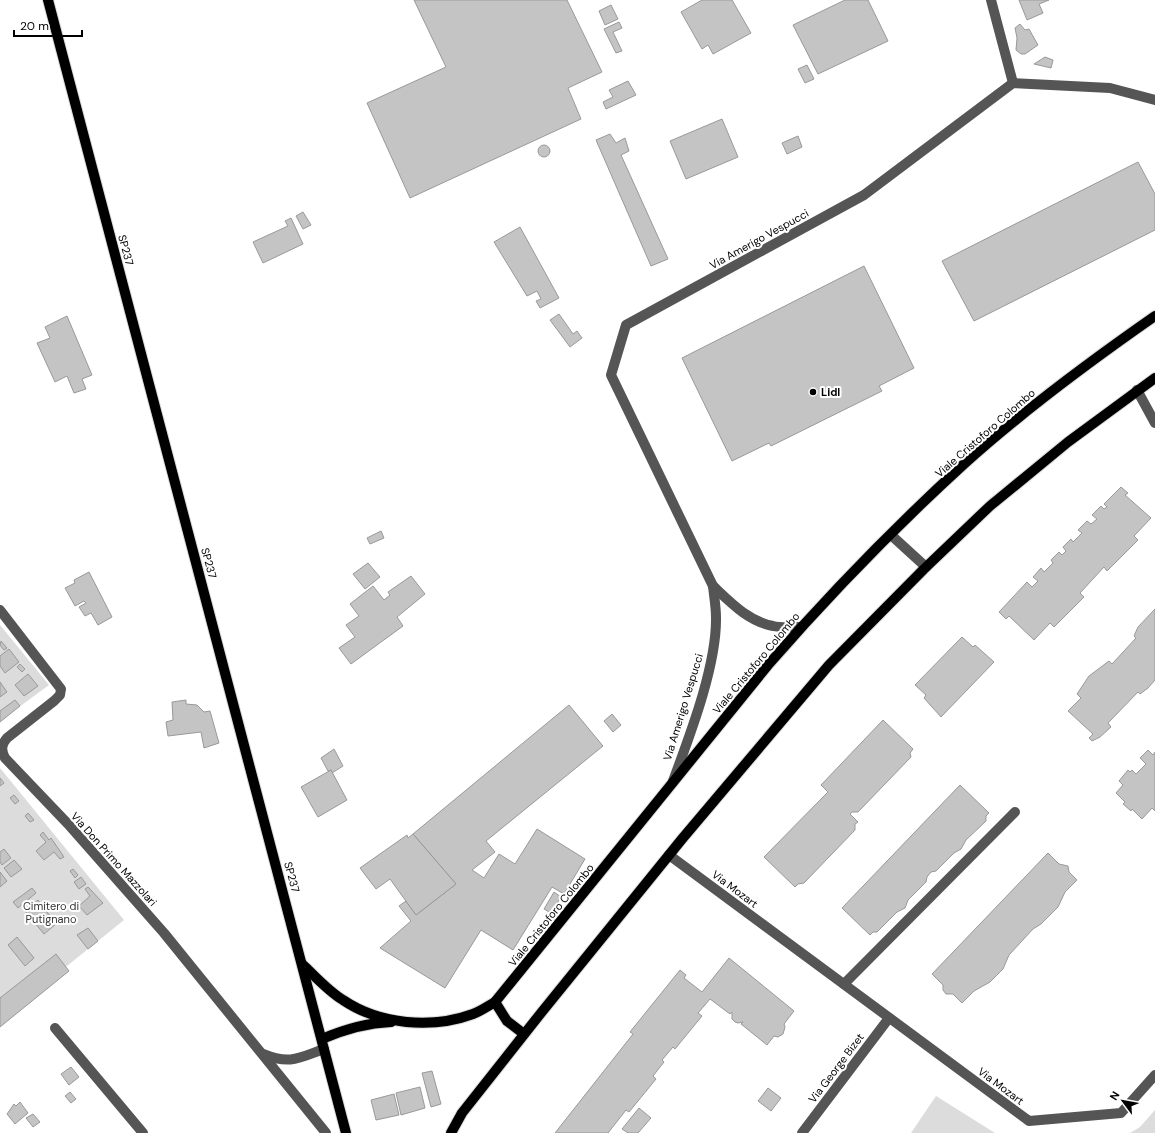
<svg xmlns="http://www.w3.org/2000/svg" width="1155" height="1133" viewBox="0 0 1155 1133" font-family="'DM Sans',sans-serif">
  <style>
    .green { fill: #dcdcdc }
    .building { fill: #c4c4c4; stroke: #999 }
    .lines { fill: none; stroke-linecap: round; stroke-linejoin: round }
    .major-casing { stroke: #dbdbdb; stroke-width: 12 }
    .minor { stroke: #555; stroke-width: 10 }
    .major { stroke: #000; stroke-width: 10 }
    .poi-dot { fill: #000; stroke: #fff; stroke-width: 1.5 }
    .labels { text-anchor: middle; dominant-baseline: central; stroke-width: 4; stroke-linejoin: round; paint-order: stroke }
    .street-label { font-size: 11px; fill: #000; stroke: #fff }
    .poi-label { font-size: 11px; font-weight: bold; fill: #000; stroke: #fff; text-anchor: start }
    .park-label { font-size: 11px; fill: #333; stroke: #fff }
  </style>
  <rect width="100%" height="100%" fill="#fff"/>
  <g class="green">
    <path d="M 0,625 L 49,685 L 0,721 Z"/>
    <path d="M 0,768 L 124,920 L 0,1020 Z"/>
    <path d="M 936,1096 L 995,1133 L 911,1133 Z"/>
    <path d="M 1155,1110 L 1155,1133 L 1130,1133 L 1140,1127 Z"/>
  </g>
  <g class="building">
    <path d="M 414,0 L 567,0 L 602,72 L 568,88 L 581,119 L 410,198 L 367,103 L 446,67 Z"/>
    <path d="M 702,0 L 732,0 L 751,33 L 713,54 L 708,45 L 702,49 L 681,12 Z"/>
    <path d="M 845,0 L 868,0 L 888,41 L 818,74 L 793,25 Z"/>
    <path d="M 1019,0 L 1049,0 L 1039,4 L 1043,13 L 1027,20 Z"/>
    <path d="M 611,5 L 618,19 L 605,25 L 599,11 Z"/>
    <path d="M 619,22 L 622,28 L 613,32 L 622,51 L 616,53 L 604,29 Z"/>
    <path d="M 1020,24 L 1025,30 L 1029,29 L 1038,45 L 1025,54 L 1021,54 L 1016,50 L 1017,38 L 1015,28 Z"/>
    <path d="M 1045,57 L 1053,60 L 1051,68 L 1034,64 Z"/>
    <path d="M 807,65 L 814,79 L 805,83 L 798,69 Z"/>
    <path d="M 628,81 L 636,95 L 606,109 L 603,102 L 613,97 L 609,90 Z"/>
    <path d="M 722,119 L 738,157 L 686,179 L 670,141 Z"/>
    <path d="M 610,134 L 616,143 L 625,138 L 629,151 L 621,155 L 668,259 L 651,266 L 596,140 Z"/>
    <path d="M 798,136 L 802,147 L 787,154 L 782,143 Z"/>
    <circle cx="544" cy="151" r="6"/>
    <path d="M 1138,162 L 1155,194 L 1155,230 L 974,321 L 942,261 Z"/>
    <path d="M 303,212 L 311,225 L 303,229 L 296,216 Z"/>
    <path d="M 291,218 L 303,244 L 263,263 L 253,242 L 288,226 L 285,221 Z"/>
    <path d="M 520,227 L 559,298 L 540,308 L 536,301 L 541,299 L 537,291 L 527,296 L 494,242 Z"/>
    <path d="M 864,266 L 914,368 L 879,386 L 882,391 L 771,446 L 769,443 L 732,461 L 682,358 Z"/>
    <path d="M 559,314 L 573,334 L 577,331 L 582,338 L 570,347 L 550,320 Z"/>
    <path d="M 67,316 L 92,375 L 82,379 L 86,389 L 74,393 L 67,376 L 55,382 L 37,343 L 50,338 L 45,327 Z"/>
    <path d="M 1121,487 L 1128,493 L 1125,495 L 1151,518 L 1134,536 L 1138,540 L 1107,571 L 1104,567 L 1080,593 L 1084,597 L 1054,627 L 1050,623 L 1034,640 L 1009,616 L 1006,619 L 999,612 L 1027,582 L 1032,587 L 1038,581 L 1033,577 L 1041,568 L 1044,572 L 1053,563 L 1051,560 L 1059,552 L 1062,555 L 1066,551 L 1063,547 L 1071,539 L 1073,542 L 1082,533 L 1078,530 L 1087,521 L 1091,524 L 1097,519 L 1092,515 L 1101,506 L 1104,509 L 1107,507 L 1104,504 Z"/>
    <path d="M 381,531 L 384,538 L 370,544 L 367,538 Z"/>
    <path d="M 368,563 L 380,577 L 365,589 L 353,574 Z"/>
    <path d="M 89,572 L 112,617 L 98,625 L 91,613 L 85,616 L 79,607 L 86,603 L 84,601 L 75,606 L 65,588 L 75,583 L 74,580 Z"/>
    <path d="M 411,576 L 425,594 L 397,617 L 403,626 L 351,664 L 339,648 L 355,637 L 346,625 L 359,616 L 350,604 L 373,586 L 384,600 L 390,595 L 388,592 Z"/>
    <path d="M 1155,609 L 1155,680 L 1148,688 L 1140,694 L 1138,692 L 1108,723 L 1111,727 L 1100,737 L 1092,741 L 1089,738 L 1093,734 L 1068,711 L 1081,698 L 1077,694 L 1089,676 L 1109,661 L 1112,664 L 1136,638 L 1134,636 L 1138,627 Z"/>
    <path d="M 962,637 L 973,647 L 975,645 L 994,662 L 941,717 L 924,698 L 926,695 L 915,685 Z"/>
    <path d="M 1,641 L 7,648 L 4,650 L 0,645 Z"/>
    <path d="M 9,649 L 19,662 L 5,673 L 0,666 L 0,656 Z"/>
    <path d="M 20,664 L 25,669 L 22,672 L 17,667 Z"/>
    <path d="M 28,674 L 38,686 L 24,696 L 15,685 Z"/>
    <path d="M 0,682 L 7,692 L 0,697 Z"/>
    <path d="M 15,700 L 20,706 L 0,722 L 0,711 Z"/>
    <path d="M 186,700 L 186,704 L 197,705 L 204,712 L 210,711 L 219,743 L 204,748 L 201,732 L 168,736 L 166,722 L 173,720 L 172,702 Z"/>
    <path d="M 569,705 L 603,746 L 486,841 L 495,852 L 472,870 L 484,878 L 499,854 L 515,864 L 537,829 L 585,859 L 564,894 L 552,887 L 513,950 L 481,930 L 445,988 L 380,948 L 411,921 L 399,906 L 406,901 L 416,915 L 456,884 L 413,834 Z"/>
    <path d="M 612,714 L 621,725 L 613,732 L 604,721 Z"/>
    <path d="M 883,720 L 913,749 L 910,753 L 911,757 L 858,812 L 852,812 L 850,814 L 858,822 L 855,824 L 855,830 L 804,883 L 798,884 L 795,887 L 764,857 L 828,792 L 821,785 Z"/>
    <path d="M 334,749 L 343,766 L 332,773 L 331,770 L 328,771 L 321,758 Z"/>
    <path d="M 1148,750 L 1153,755 L 1155,752 L 1155,811 L 1152,808 L 1142,819 L 1132,809 L 1131,811 L 1123,804 L 1125,802 L 1116,793 L 1123,785 L 1119,781 L 1128,770 L 1130,772 L 1132,770 L 1136,774 L 1146,764 L 1140,758 Z"/>
    <path d="M 331,770 L 347,800 L 318,817 L 301,787 Z"/>
    <path d="M 0,778 L 4,783 L 0,786 Z"/>
    <path d="M 960,785 L 989,813 L 986,816 L 986,821 L 966,840 L 961,849 L 954,853 L 936,871 L 931,872 L 927,877 L 926,882 L 908,900 L 905,908 L 897,912 L 877,932 L 873,932 L 870,935 L 842,908 Z"/>
    <path d="M 14,795 L 19,801 L 15,804 L 10,798 Z"/>
    <path d="M 28,813 L 34,820 L 30,822 L 25,816 Z"/>
    <path d="M 43,832 L 49,840 L 51,838 L 64,857 L 60,859 L 54,852 L 44,860 L 36,851 L 46,842 L 40,835 Z"/>
    <path d="M 413,834 L 456,884 L 416,915 L 390,879 L 376,889 L 360,868 L 407,835 L 408,838 Z"/>
    <path d="M 4,849 L 11,858 L 2,865 L 0,862 L 0,852 Z"/>
    <path d="M 1048,853 L 1059,864 L 1068,866 L 1069,872 L 1077,880 L 1065,892 L 1058,907 L 1041,924 L 1033,929 L 1009,955 L 1003,969 L 990,982 L 974,991 L 962,1003 L 953,994 L 946,994 L 943,990 L 943,985 L 932,974 Z"/>
    <path d="M 14,860 L 22,869 L 11,877 L 4,868 Z"/>
    <path d="M 73,869 L 78,875 L 75,878 L 70,871 Z"/>
    <path d="M 0,872 L 7,881 L 0,887 Z"/>
    <path d="M 81,877 L 86,884 L 79,889 L 74,882 Z"/>
    <path d="M 88,887 L 103,903 L 87,915 L 79,906 L 90,896 L 85,889 Z"/>
    <path d="M 32,888 L 36,893 L 18,908 L 13,902 Z"/>
    <path d="M 554,892 L 561,897 L 551,913 L 544,909 Z"/>
    <path d="M 38,900 L 56,924 L 44,934 L 25,911 Z"/>
    <path d="M 88,928 L 98,941 L 88,949 L 77,935 Z"/>
    <path d="M 17,937 L 34,958 L 25,966 L 8,945 Z"/>
    <path d="M 56,954 L 69,971 L 0,1027 L 0,998 Z"/>
    <path d="M 729,958 L 794,1011 L 784,1024 L 785,1027 L 783,1034 L 778,1037 L 774,1036 L 767,1045 L 741,1024 L 743,1022 L 738,1023 L 735,1022 L 732,1019 L 732,1012 L 730,1014 L 710,999 L 698,1013 L 702,1016 L 675,1049 L 673,1047 L 662,1060 L 664,1062 L 653,1076 L 656,1079 L 629,1112 L 626,1110 L 608,1133 L 555,1133 L 633,1034 L 630,1032 L 680,970 L 686,975 L 684,978 L 702,992 Z"/>
    <path d="M 71,1067 L 79,1077 L 69,1085 L 61,1074 Z"/>
    <path d="M 432,1071 L 441,1104 L 431,1107 L 422,1073 Z"/>
    <path d="M 420,1087 L 425,1108 L 401,1115 L 396,1093 Z"/>
    <path d="M 768,1088 L 781,1098 L 771,1111 L 758,1101 Z"/>
    <path d="M 70,1092 L 76,1099 L 71,1103 L 65,1096 Z"/>
    <path d="M 394,1094 L 399,1115 L 376,1120 L 371,1100 Z"/>
    <path d="M 20,1102 L 28,1113 L 15,1124 L 7,1114 L 14,1104 L 16,1106 Z"/>
    <path d="M 639,1108 L 651,1118 L 638,1133 L 628,1133 L 622,1129 Z"/>
    <path d="M 33,1114 L 40,1122 L 33,1127 L 26,1118 Z"/>
  </g>
  <g class="lines">
    <g class="major-casing">
      <g id="major">
        <path d="M 48,0 L 346,1133"/>
        <path d="M 302,964 C 315,976 328,991 343,1000 C 380,1025 432,1029 473,1014 C 481,1011 488,1006 495,1002 L 768,665 C 829,595 895,527 964,464 C 1024,410 1089,362 1155,316"/>
        <path d="M 495,1002 L 507,1021 L 524,1034"/>
        <path d="M 322,1039 C 345,1029 366,1023 391,1022"/>
        <path d="M 451,1133 L 462,1113 L 541,1013 L 682,839 L 829,665 L 924,569 L 990,506 L 1068,442 L 1155,378"/>
      </g>
    </g>
    <g class="minor">
      <path d="M 991,0 L 1013,83"/>
      <path d="M 1137,390 L 1155,423"/>
      <path d="M 891,535 L 926,567"/>
      <path d="M 713,586 C 731,603 748,621 773,626 C 781,628 792,627 801,627"/>
      <path d="M 0,610 L 61,689 L 60,695 L 54,701 L 7,738 C 1,745 1,750 5,758 L 68,824 L 164,933 L 326,1133"/>
      <path d="M 673,781 C 690,735 717,665 716,617 C 716,607 714,596 713,586 L 611,375 L 626,325 L 864,195 L 1013,83 L 1110,88 L 1155,100"/>
      <path d="M 669,855 L 1029,1121 L 1121,1113 L 1155,1075"/>
      <path d="M 844,984 L 1015,812"/>
      <path d="M 55,1028 L 143,1133"/>
      <path d="M 263,1054 C 290,1065 299,1058 324,1049"/>
      <path d="M 802,1133 L 889,1018"/>
    </g>
    <use href="#major" class="major"/>
  </g>
  <circle class="poi-dot" cx="813" cy="392" r="4"/>
  <g class="labels">
    <g class="street-label">
      <text transform="translate(759 239) rotate(-29)">Via Amerigo Vespucci</text>
      <text transform="translate(126 250) rotate(75)">SP237</text>
      <text transform="translate(985 433) rotate(-41)">Viale Cristoforo Colombo</text>
      <text transform="translate(209 563) rotate(75)">SP237</text>
      <text transform="translate(756 663) rotate(-50)">Viale Cristoforo Colombo</text>
      <text transform="translate(683 707) rotate(-73)">Via Amerigo Vespucci</text>
      <text transform="translate(114 859) rotate(48)">Via Don Primo Mazzolari</text>
      <text transform="translate(292 877) rotate(75)">SP237</text>
      <text transform="translate(735 889) rotate(37)">Via Mozart</text>
      <text transform="translate(551 915) rotate(-51)">Viale Cristoforo Colombo</text>
      <text transform="translate(836 1068) rotate(-53)">Via George Bizet</text>
      <text transform="translate(1001 1086) rotate(37)">Via Mozart</text>
    </g>
    <g class="poi-label">
      <text x="821" y="392">Lidl</text>
    </g>
    <g class="park-label">
      <text x="51" y="906">Cimitero di<tspan x="51" dy="13">Putignano</tspan></text>
    </g>
  </g>
  <g transform="translate(1123 1101) rotate(302)" stroke="#ffffff" stroke-width="3" paint-order="stroke">
  <path d="M0-3L7 15L0 10L-7 15Z" fill="#000000"/>
  <text y="-6" font-size="11" font-weight="bold" text-anchor="middle" fill="#000000">N</text>
  </g>
  <path d="M14 30v6h68v-6" fill="none" stroke="#000000" stroke-width="2"/>
  <text x="20" y="30" font-size="12" fill="#000000" stroke="#ffffff" stroke-width="3" paint-order="stroke">20 m</text>
</svg>
